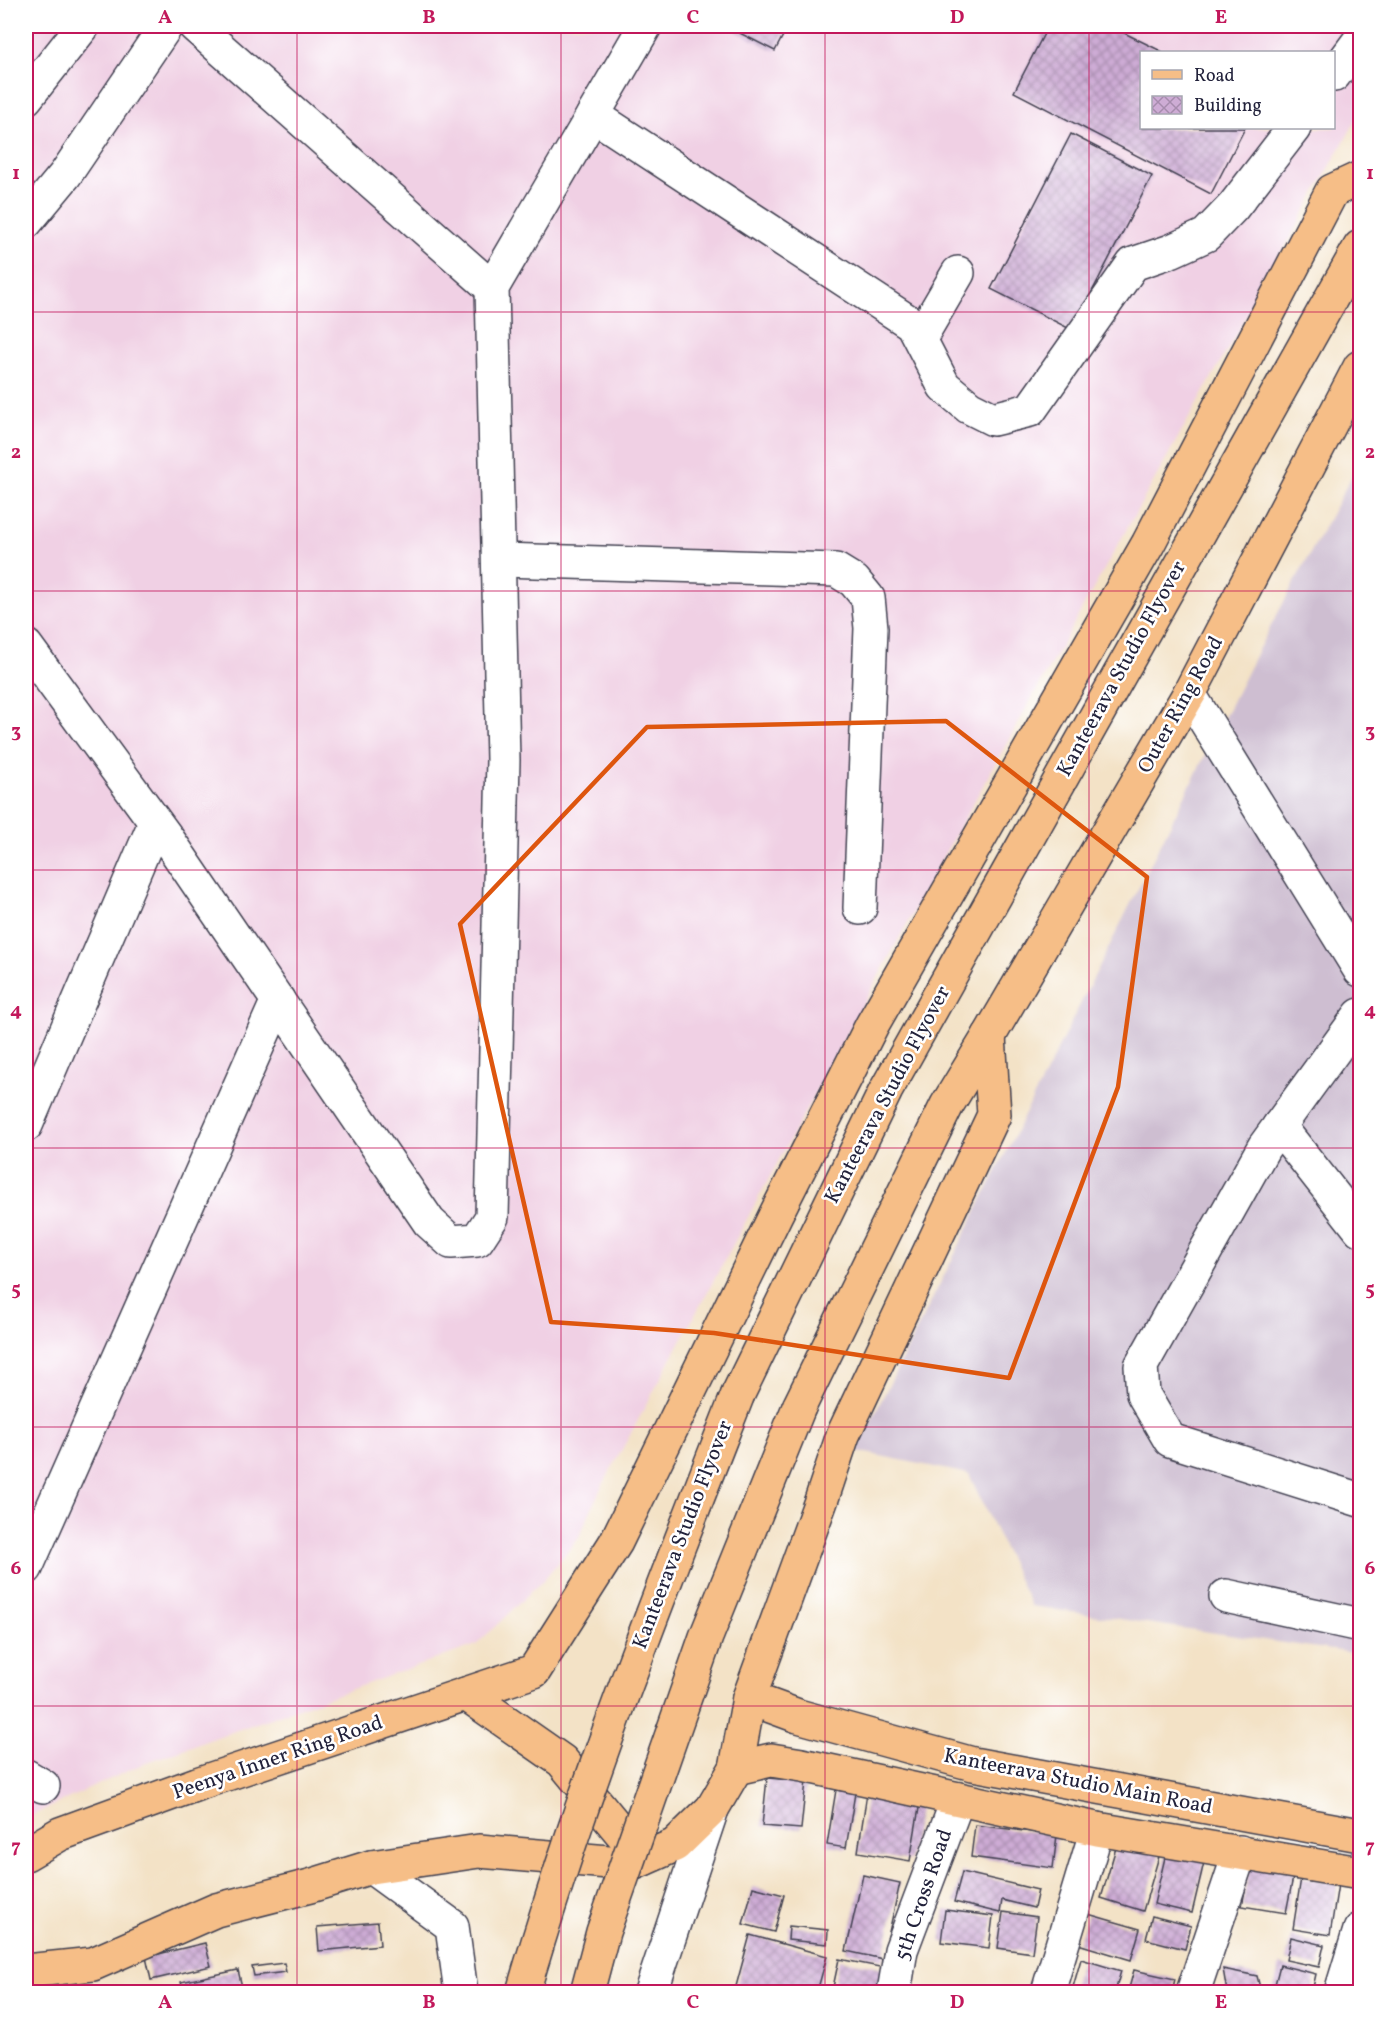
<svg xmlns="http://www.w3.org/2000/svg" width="1386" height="2018" viewBox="0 0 1386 2018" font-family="Vollkorn,serif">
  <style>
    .built { fill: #f0d0e4; fill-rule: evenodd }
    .industrial { fill: #cebed1 }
    .building { fill: url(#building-cross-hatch) }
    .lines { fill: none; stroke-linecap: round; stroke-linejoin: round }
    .minor-casing { stroke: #413f50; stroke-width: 36 }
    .major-casing { stroke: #413f50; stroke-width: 36 }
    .highway-casing { stroke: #413f50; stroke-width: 36 }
    .minor { stroke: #fff; stroke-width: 33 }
    .major { stroke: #f6be87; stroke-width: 33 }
    .highway { stroke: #f6be87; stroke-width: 33 }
    .highway-bridge-casing { stroke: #413f50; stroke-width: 36; stroke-linecap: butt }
    .highway-bridge { stroke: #f6be87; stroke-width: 33 }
    .marked { fill: none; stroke: #de560e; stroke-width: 4.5; stroke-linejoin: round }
    .grid { fill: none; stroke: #c2185b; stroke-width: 1.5; stroke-opacity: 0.55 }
    .labels { text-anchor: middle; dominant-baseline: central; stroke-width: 5; stroke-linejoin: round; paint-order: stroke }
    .street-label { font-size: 21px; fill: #22223b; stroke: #fff }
    .neatline { fill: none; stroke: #c2185b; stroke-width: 2 }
    .grid-label { font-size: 20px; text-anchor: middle; font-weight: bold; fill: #c2185b }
  </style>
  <defs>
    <pattern id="building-cross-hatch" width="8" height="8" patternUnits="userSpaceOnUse" patternTransform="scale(1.5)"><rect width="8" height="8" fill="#ceacd5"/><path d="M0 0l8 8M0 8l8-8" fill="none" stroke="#a78cae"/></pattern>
  </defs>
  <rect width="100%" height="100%" fill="#fff"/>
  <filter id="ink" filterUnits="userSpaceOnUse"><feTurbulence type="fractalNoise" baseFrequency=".0167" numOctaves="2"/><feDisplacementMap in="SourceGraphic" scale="12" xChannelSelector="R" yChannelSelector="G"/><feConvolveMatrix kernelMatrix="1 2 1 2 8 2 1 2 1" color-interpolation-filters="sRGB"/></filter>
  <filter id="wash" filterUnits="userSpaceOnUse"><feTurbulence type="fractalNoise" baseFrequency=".008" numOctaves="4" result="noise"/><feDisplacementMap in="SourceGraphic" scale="24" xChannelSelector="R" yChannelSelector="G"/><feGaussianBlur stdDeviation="1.35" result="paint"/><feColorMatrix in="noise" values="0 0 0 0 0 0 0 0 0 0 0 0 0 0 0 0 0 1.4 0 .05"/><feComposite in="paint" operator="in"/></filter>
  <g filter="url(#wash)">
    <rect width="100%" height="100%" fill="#f3e2c6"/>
    <path class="built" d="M 26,26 L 1360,26 L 1360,113 L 948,848 L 599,1492 L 578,1539 L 544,1579 L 476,1645 L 147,1762 L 26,1818 ZM 1142,52 L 1334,52 L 1334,128 L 1142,128 Z"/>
    <path class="industrial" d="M 1360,461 L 1360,1654 L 1031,1606 L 969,1474 L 856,1451 L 1258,650 Z"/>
    <g id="blocks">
      <g class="building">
        <path d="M 726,26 L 788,26 L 775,51 Z"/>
        <path d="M 1048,26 L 1110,26 L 1163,52 L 1142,52 L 1142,128 L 1245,128 L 1211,194 L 1014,92 Z"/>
        <path d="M 1071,134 L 1152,176 L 1072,330 L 991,289 Z"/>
        <path d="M 767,1778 L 806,1781 L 801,1829 L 762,1826 Z"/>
        <path d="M 836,1790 L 855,1793 L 846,1848 L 827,1845 Z"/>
        <path d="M 867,1793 L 920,1802 L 910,1861 L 858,1852 Z"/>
        <path d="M 975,1825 L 1057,1835 L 1053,1868 L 971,1857 Z"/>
        <path d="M 1118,1841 L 1160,1853 L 1143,1911 L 1101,1898 Z"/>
        <path d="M 1167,1849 L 1205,1858 L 1192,1913 L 1154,1904 Z"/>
        <path d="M 1250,1864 L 1294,1872 L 1286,1913 L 1242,1906 Z"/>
        <path d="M 962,1872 L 1038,1890 L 1034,1908 L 1002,1900 L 1000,1913 L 954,1902 Z"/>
        <path d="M 863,1875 L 900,1883 L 883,1959 L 846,1951 Z"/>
        <path d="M 1301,1878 L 1338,1884 L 1330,1935 L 1293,1929 Z"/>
        <path d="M 753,1887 L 784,1895 L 774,1932 L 743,1924 Z"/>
        <path d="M 945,1910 L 993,1916 L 989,1948 L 941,1942 Z"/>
        <path d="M 1003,1912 L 1037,1917 L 1032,1953 L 998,1948 Z"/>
        <path d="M 1088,1914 L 1140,1929 L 1131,1960 L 1078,1944 Z"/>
        <path d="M 1152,1916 L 1191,1926 L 1185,1949 L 1146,1939 Z"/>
        <path d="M 378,1922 L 380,1945 L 319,1951 L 317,1927 Z"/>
        <path d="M 789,1926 L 828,1930 L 827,1944 L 788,1940 Z"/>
        <path d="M 750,1935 L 827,1956 L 817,1992 L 744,1992 L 735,1990 Z"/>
        <path d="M 1291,1937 L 1324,1945 L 1319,1967 L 1286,1960 Z"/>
        <path d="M 205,1943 L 211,1966 L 151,1980 L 146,1957 Z"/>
        <path d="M 839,1959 L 885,1968 L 879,1992 L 832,1992 Z"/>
        <path d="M 1081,1959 L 1121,1971 L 1115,1992 L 1093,1992 L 1073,1987 Z"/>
        <path d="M 284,1963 L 286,1972 L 254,1976 L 252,1967 Z"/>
        <path d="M 1280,1965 L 1316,1974 L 1312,1992 L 1273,1992 Z"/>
        <path d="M 1223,1969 L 1257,1976 L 1261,1992 L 1227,1992 Z"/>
        <path d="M 238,1970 L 242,1987 L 218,1992 L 184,1992 L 181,1982 Z"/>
        <path d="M 1134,1970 L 1175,1979 L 1172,1992 L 1128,1992 Z"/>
      </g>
    </g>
  </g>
  <g filter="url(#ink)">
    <use href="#blocks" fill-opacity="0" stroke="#413f50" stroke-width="1.5"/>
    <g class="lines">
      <g class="minor-casing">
        <g id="minor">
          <path d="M 195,26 L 492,288"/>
          <path d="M 1334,75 L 1360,40"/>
          <path d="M 26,98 L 83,26"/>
          <path d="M 593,115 L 912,324 L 944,386 L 969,407 L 993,419 L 1030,410 L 1133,264 L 1171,251 L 1206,235 L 1233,207 L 1294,128"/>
          <path d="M 26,222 L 65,175 L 166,26"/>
          <path d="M 920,338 L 958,273"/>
          <path d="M 499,560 L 836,570 L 854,581 L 868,598 L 871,628 L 860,908"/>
          <path d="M 26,646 L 167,838 L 429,1222 L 451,1242 L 477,1240 L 492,1217 L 503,760 L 492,288 L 645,26"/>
          <path d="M 1189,694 L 1360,970"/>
          <path d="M 1360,1015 L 1264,1147 L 1141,1366 L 1143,1394 L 1170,1440 L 1360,1500"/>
          <path d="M 26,1125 L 155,823"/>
          <path d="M 1279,1126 L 1360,1229"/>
          <path d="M 26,1568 L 278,1000"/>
          <path d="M 1226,1596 L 1360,1625"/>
          <path d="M 26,1776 L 43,1786"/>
          <path d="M 371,1867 L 452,1926 L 461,1992"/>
          <path d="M 651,1992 L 712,1809"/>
          <path d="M 894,1992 L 901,1950 L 958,1799"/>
          <path d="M 1048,1992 L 1097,1829"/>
          <path d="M 1193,1992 L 1240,1852"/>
          <path d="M 1341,1992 L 1360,1930"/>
        </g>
      </g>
      <g class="major-casing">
        <g id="major">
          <path d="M 466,1694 L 562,1761 L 643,1859"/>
          <path d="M 749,1698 L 798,1716 L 973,1764 L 1360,1835"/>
          <path d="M 736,1768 L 771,1760 L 802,1765 L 1097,1829 L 1360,1873"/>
          <path d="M 26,1854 L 60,1834 L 197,1784 L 534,1671 L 616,1542 L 776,1214 L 872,1025 L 1148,544 L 1332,191 L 1360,178"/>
          <path d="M 26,1971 L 93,1964 L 216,1910 L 310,1886 L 371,1867 L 479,1851 L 632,1864 L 675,1845 L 712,1809 L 736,1768 L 749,1698 L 821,1501 L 843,1435 L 994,1115 L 989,1036"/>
        </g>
      </g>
      <g class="highway-casing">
        <g id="highway">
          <path d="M 738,1394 L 886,1090 L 1360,247"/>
          <path d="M 799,1407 L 947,1105 L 989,1036 L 1189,694 L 1360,367"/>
        </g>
      </g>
      <use href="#minor" class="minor"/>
      <use href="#major" class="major"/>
      <use href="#highway" class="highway"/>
      <g class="highway-bridge-casing">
        <g id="highway-bridge">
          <path d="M 523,1992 C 582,1789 661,1591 738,1394"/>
          <path d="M 587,1992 L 603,1932 L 706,1637 L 799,1407"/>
        </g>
      </g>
      <use href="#highway-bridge" class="highway-bridge"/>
    </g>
  </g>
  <path class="marked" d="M 946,721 L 1147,877 L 1118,1087 L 1009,1378 L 714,1333 L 551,1322 L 460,924 L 647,727 Z"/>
  <path class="grid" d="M 297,26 L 297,1992M 561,26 L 561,1992M 825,26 L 825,1992M 1089,26 L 1089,1992M 26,312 L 1360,312M 26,591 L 1360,591M 26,870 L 1360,870M 26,1148 L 1360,1148M 26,1427 L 1360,1427M 26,1706 L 1360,1706"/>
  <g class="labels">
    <g class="street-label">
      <text transform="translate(1122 669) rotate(-61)">Kanteerava Studio Flyover</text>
      <text transform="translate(1181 705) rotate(-61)">Outer Ring Road</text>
      <text transform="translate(888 1095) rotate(-62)">Kanteerava Studio Flyover</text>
      <text transform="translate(683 1535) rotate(-69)">Kanteerava Studio Flyover</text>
      <text transform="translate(278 1758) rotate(-19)">Peenya Inner Ring Road</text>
      <text transform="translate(1078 1782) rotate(11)">Kanteerava Studio Main Road</text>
      <text transform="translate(924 1895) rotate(-71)">5th Cross Road</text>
    </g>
  </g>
  <rect width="1386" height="2018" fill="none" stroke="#fff" stroke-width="66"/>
  <rect x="1140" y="51" width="195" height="78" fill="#ffffff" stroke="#a7a7b1" stroke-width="1.5"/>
  <rect x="1152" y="70" width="30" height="9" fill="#f6be87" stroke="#a7a7b1" stroke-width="1.5"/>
  <text x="1194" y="81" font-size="18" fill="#22223b">Road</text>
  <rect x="1152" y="96" width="30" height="18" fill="url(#building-cross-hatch)" stroke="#a7a7b1" stroke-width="1.5"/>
  <text x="1194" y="111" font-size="18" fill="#22223b">Building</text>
  <rect x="33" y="33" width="1320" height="1952" class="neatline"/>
  <g class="grid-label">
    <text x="165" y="23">A</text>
    <text x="429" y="23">B</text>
    <text x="693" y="23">C</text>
    <text x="957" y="23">D</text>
    <text x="1221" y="23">E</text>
    <text x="16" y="179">1</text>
    <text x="1370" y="179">1</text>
    <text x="16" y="458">2</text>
    <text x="1370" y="458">2</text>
    <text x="16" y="737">3</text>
    <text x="1370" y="737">3</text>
    <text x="16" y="1016">4</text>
    <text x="1370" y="1016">4</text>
    <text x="16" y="1295">5</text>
    <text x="1370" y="1295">5</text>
    <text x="16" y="1574">6</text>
    <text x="1370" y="1574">6</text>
    <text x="16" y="1852">7</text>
    <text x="1370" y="1852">7</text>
    <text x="165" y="2008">A</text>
    <text x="429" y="2008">B</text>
    <text x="693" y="2008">C</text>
    <text x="957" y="2008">D</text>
    <text x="1221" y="2008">E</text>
  </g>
</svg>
